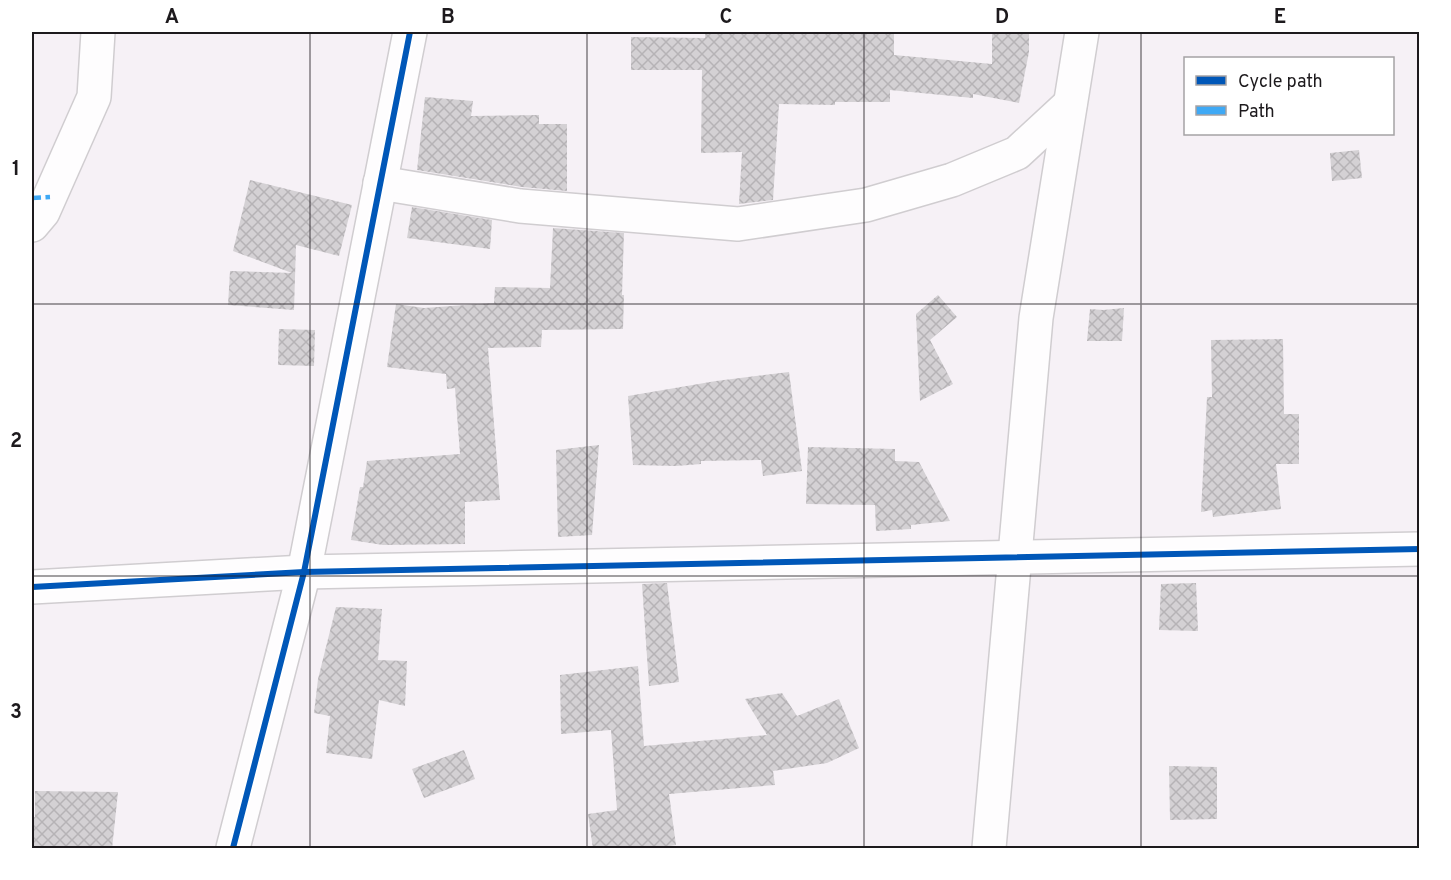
<svg xmlns="http://www.w3.org/2000/svg" width="1451" height="880" viewBox="0 0 1451 880" font-family="Overpass,sans-serif">
  <style>
    .building { fill: url(#building-cross-hatch) }
    .lines { fill: none; stroke-linecap: round; stroke-linejoin: round }
    .minor-casing { stroke: #d0cdd0; stroke-width: 36 }
    .minor { stroke: #fefdfe; stroke-width: 33 }
    .quiet { stroke: #3fa9f5; stroke-width: 4.5; stroke-dasharray: 9 4.5; stroke-linecap: butt }
    .cycleway-casing { stroke: #fff; stroke-width: 10 }
    .cycleway { stroke: #0057b8; stroke-width: 6 }
    .grid { fill: none; stroke: #1d1a1d; stroke-width: 1.5; stroke-opacity: 0.55 }
    .neatline { fill: none; stroke: #1d1a1d; stroke-width: 2 }
    .grid-label { font-size: 20px; text-anchor: middle; font-weight: bold; fill: #1d1a1d }
  </style>
  <defs>
    <pattern id="building-cross-hatch" width="8" height="8" patternUnits="userSpaceOnUse" patternTransform="scale(1.5)"><rect width="8" height="8" fill="#d4d1d4"/><path d="M0 0l8 8M0 8l8-8" fill="none" stroke="#b6b3b6"/></pattern>
  </defs>
  <rect width="100%" height="100%" fill="#f6f1f6"/>
  <g class="building">
    <path d="M 705,32 L 894,32 L 894,55 L 992,64 L 992,32 L 1029,32 L 1029,52 L 1019,103 L 973,94 L 973,98 L 890,90 L 890,102 L 835,102 L 835,105 L 779,104 L 773,200 L 739,204 L 742,152 L 701,153 L 702,70 L 631,70 L 631,37 L 705,38 Z"/>
    <path d="M 425,97 L 473,101 L 471,116 L 539,115 L 539,124 L 567,124 L 567,191 L 522,187 L 417,170 Z"/>
    <path d="M 1359,150 L 1362,178 L 1332,181 L 1330,153 Z"/>
    <path d="M 250,180 L 352,205 L 339,256 L 296,245 L 294,310 L 228,305 L 230,271 L 292,273 L 233,251 Z"/>
    <path d="M 412,207 L 492,220 L 490,249 L 407,238 Z"/>
    <path d="M 553,228 L 624,233 L 622,295 L 624,295 L 623,329 L 542,330 L 541,347 L 488,348 L 500,500 L 465,502 L 465,544 L 383,545 L 351,540 L 360,487 L 363,487 L 367,461 L 460,454 L 455,388 L 447,389 L 446,374 L 387,367 L 396,304 L 424,308 L 494,303 L 495,287 L 550,288 Z"/>
    <path d="M 938,295 L 957,317 L 930,340 L 953,384 L 920,401 L 916,314 Z"/>
    <path d="M 1124,308 L 1122,341 L 1087,341 L 1090,309 L 1103,310 Z"/>
    <path d="M 279,329 L 315,330 L 314,366 L 278,365 Z"/>
    <path d="M 1283,339 L 1284,414 L 1299,414 L 1299,464 L 1276,464 L 1281,509 L 1213,517 L 1212,510 L 1201,512 L 1207,397 L 1212,397 L 1211,340 Z"/>
    <path d="M 789,372 L 802,471 L 763,476 L 761,460 L 701,461 L 701,464 L 676,466 L 633,465 L 628,396 L 716,381 Z"/>
    <path d="M 599,445 L 592,535 L 558,537 L 556,450 Z"/>
    <path d="M 808,447 L 895,449 L 895,461 L 919,462 L 950,521 L 911,525 L 911,529 L 876,531 L 875,505 L 806,504 Z"/>
    <path d="M 667,583 L 679,682 L 649,686 L 642,584 Z"/>
    <path d="M 1196,583 L 1198,631 L 1159,630 L 1161,584 Z"/>
    <path d="M 336,607 L 382,609 L 378,660 L 407,661 L 405,706 L 379,700 L 372,759 L 326,753 L 330,716 L 314,713 L 318,679 Z"/>
    <path d="M 638,666 L 644,746 L 767,735 L 745,699 L 782,693 L 797,716 L 839,699 L 859,748 L 827,763 L 773,771 L 775,785 L 669,794 L 676,845 L 650,849 L 593,849 L 588,814 L 617,810 L 611,730 L 561,734 L 560,675 Z"/>
    <path d="M 464,750 L 475,779 L 424,798 L 412,769 Z"/>
    <path d="M 1169,766 L 1217,767 L 1217,819 L 1170,820 Z"/>
    <path d="M 35,791 L 118,792 L 112,849 L 32,849 L 32,818 L 35,817 Z"/>
  </g>
  <g class="lines">
    <g class="minor-casing">
      <g id="minor">
        <path d="M 380,183 L 520,206 L 738,224 L 866,205 L 952,180 L 1017,153 L 1070,104"/>
        <path d="M 32,225 L 43,212 L 94,97 L 98,32"/>
        <path d="M 32,587 L 304,572 L 1420,549"/>
        <path d="M 233,848 L 304,572 L 410,32"/>
        <path d="M 989,848 L 1036,318 L 1082,32"/>
      </g>
    </g>
    <use href="#minor" class="minor"/>
    <path class="quiet" d="M 32,198 L 50,197"/>
    <g class="cycleway-casing">
      <g id="cycleway">
        <path d="M 32,587 L 304,572 L 1420,549"/>
        <path d="M 233,848 L 304,572 L 410,32"/>
      </g>
    </g>
    <use href="#cycleway" class="cycleway"/>
  </g>
  <path class="grid" d="M 310,32 L 310,848M 587,32 L 587,848M 864,32 L 864,848M 1141,32 L 1141,848M 32,304 L 1420,304M 32,576 L 1420,576"/>
  <rect width="1451" height="880" fill="none" stroke="#ffffff" stroke-width="66"/>
  <rect x="1184" y="57" width="210" height="78" fill="#ffffff" stroke="#a5a3a5" stroke-width="1.5"/>
  <rect x="1196" y="76" width="30" height="9" fill="#0057b8" stroke="#a5a3a5" stroke-width="1.5"/>
  <text x="1238" y="87" font-size="18" fill="#1d1a1d">Cycle path</text>
  <rect x="1196" y="106" width="30" height="9" fill="#3fa9f5" stroke="#a5a3a5" stroke-width="1.5"/>
  <text x="1238" y="117" font-size="18" fill="#1d1a1d">Path</text>
  <rect x="33" y="33" width="1385" height="814" class="neatline"/>
  <g class="grid-label">
    <text x="172" y="23">A</text>
    <text x="448" y="23">B</text>
    <text x="726" y="23">C</text>
    <text x="1002" y="23">D</text>
    <text x="1280" y="23">E</text>
    <text x="16" y="175">1</text>
    <text x="16" y="447">2</text>
    <text x="16" y="718">3</text>
  </g>
</svg>
